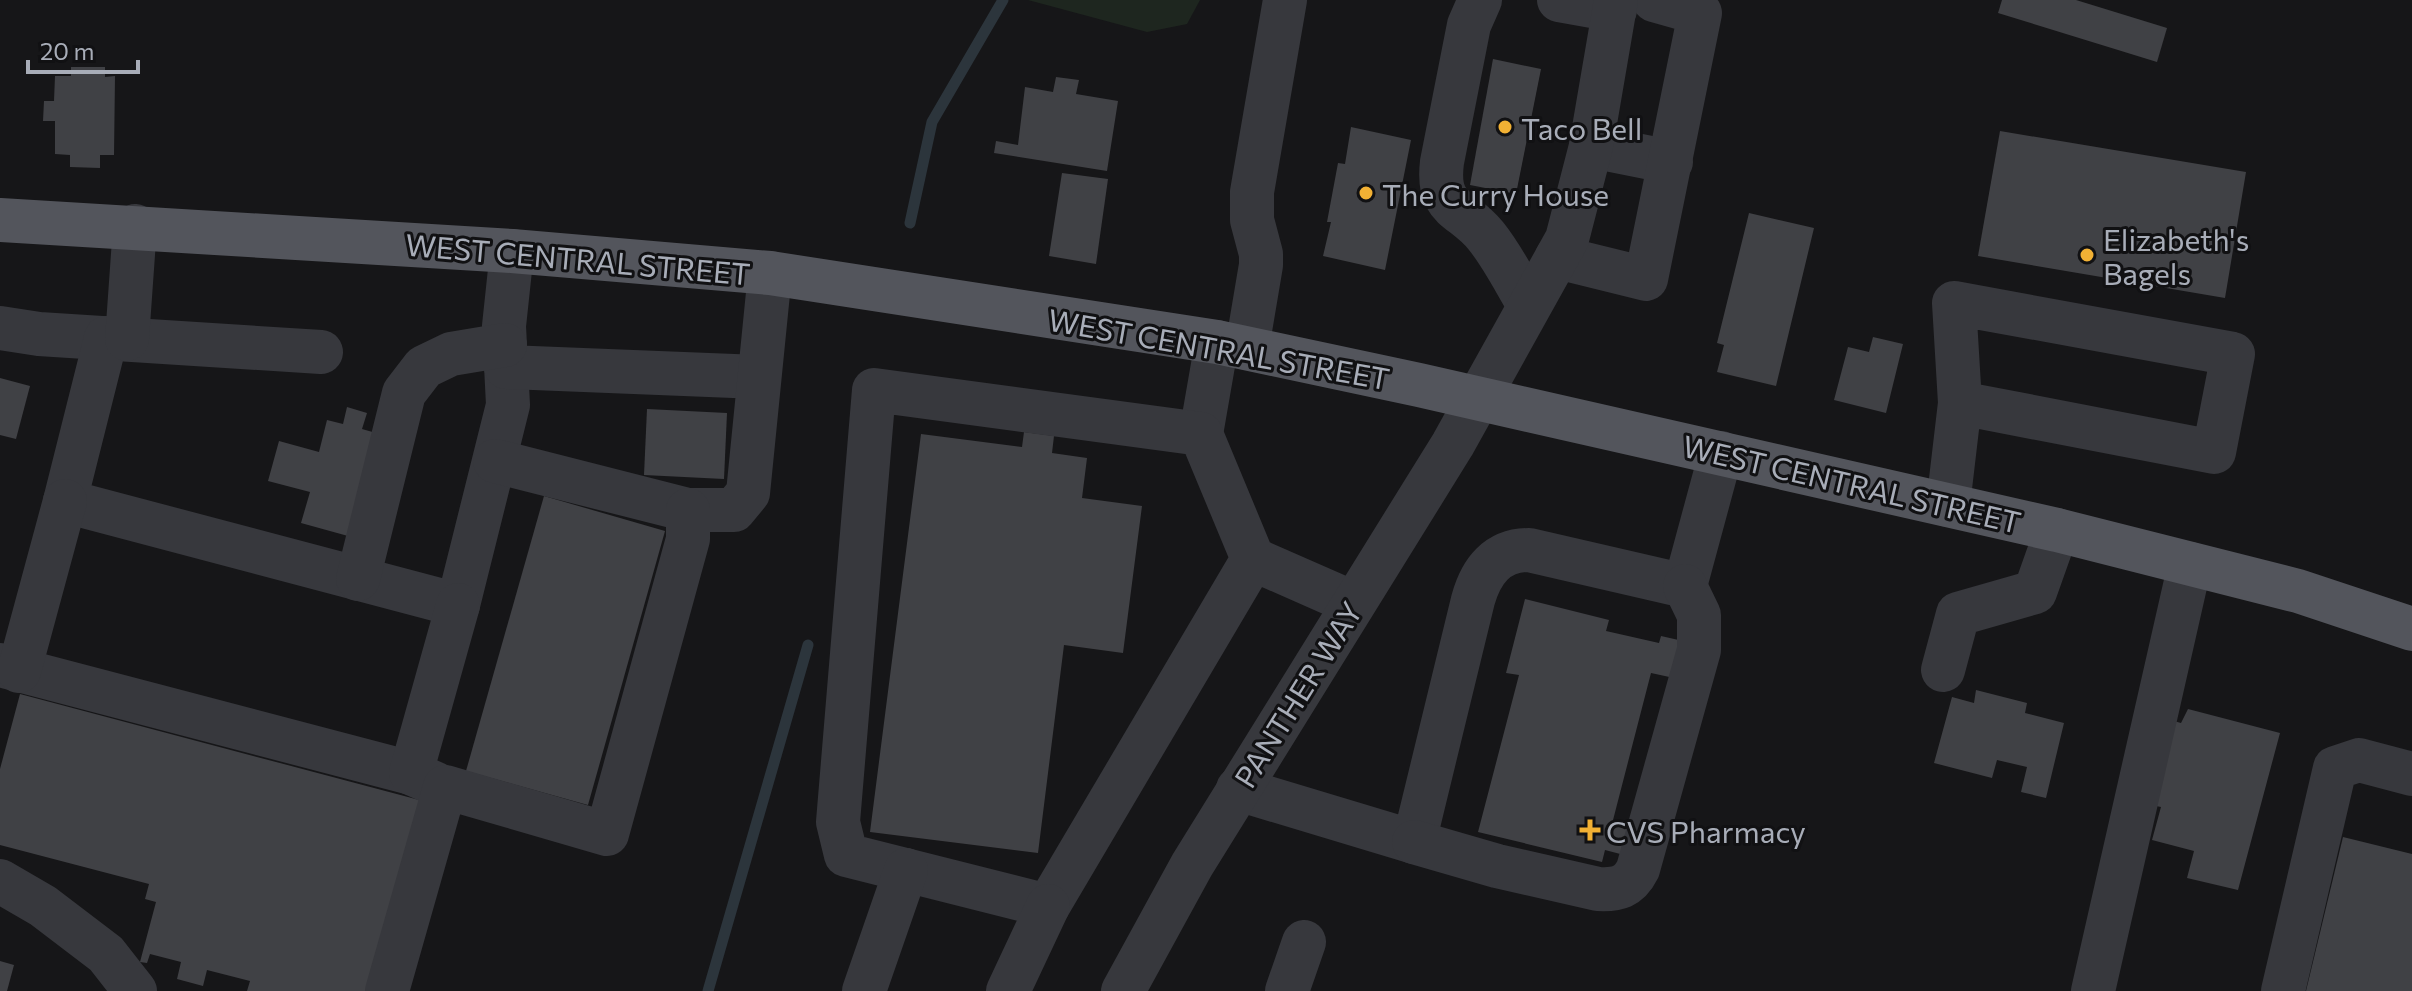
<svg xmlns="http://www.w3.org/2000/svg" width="2412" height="991" viewBox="0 0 2412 991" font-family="Commissioner,sans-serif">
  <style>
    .green { fill: #1e261f }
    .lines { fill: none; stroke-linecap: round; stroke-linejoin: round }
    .stream { stroke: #2c353c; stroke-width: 11 }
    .building { fill: #404145 }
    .minor { stroke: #37383d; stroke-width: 44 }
    .major { stroke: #53555c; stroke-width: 44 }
    .poi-dot { fill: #f2b134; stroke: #111113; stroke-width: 3 }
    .labels { text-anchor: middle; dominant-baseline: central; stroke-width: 6; stroke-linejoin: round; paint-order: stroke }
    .poi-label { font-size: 30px; fill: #a8adb8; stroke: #111113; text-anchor: start }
    .street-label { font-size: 30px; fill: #a8adb8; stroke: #111113 }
  </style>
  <rect width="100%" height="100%" fill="#161618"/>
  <path class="green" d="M 1028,0 L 1200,0 L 1187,24 L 1147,32 Z"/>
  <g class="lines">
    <g class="stream">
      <path d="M 910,223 L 932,122 L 1003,0"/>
      <path d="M 708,991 L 808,645"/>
    </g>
  </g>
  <g class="building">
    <path d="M 2002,0 L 2076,0 L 2167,28 L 2157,62 L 1998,13 Z"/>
    <path d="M 1493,59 L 1541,69 L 1516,194 L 1470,185 Z"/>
    <path d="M 71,67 L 105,67 L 105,77 L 115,76 L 114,155 L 100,155 L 100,168 L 70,167 L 70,155 L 55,154 L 55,121 L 43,121 L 44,101 L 54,101 L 55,76 L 71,76 Z"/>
    <path d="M 1056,77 L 1079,80 L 1076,94 L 1118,101 L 1107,171 L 994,153 L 996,141 L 1018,145 L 1025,87 L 1053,92 Z"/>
    <path d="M 1351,127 L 1411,140 L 1385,270 L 1323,256 L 1331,222 L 1327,222 L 1338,163 L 1345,164 Z"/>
    <path d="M 2000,131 L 2246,172 L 2225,298 L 1978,256 Z"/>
    <path d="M 1062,173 L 1108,179 L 1096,264 L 1049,256 Z"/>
    <path d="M 1749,213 L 1814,228 L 1776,386 L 1717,372 L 1724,345 L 1717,343 Z"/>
    <path d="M 1873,337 L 1903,344 L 1886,413 L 1834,400 L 1848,347 L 1869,352 Z"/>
    <path d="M 0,378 L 30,386 L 16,439 L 0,435 Z"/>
    <path d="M 347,407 L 367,413 L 362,429 L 376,433 L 348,536 L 301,523 L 310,492 L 268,481 L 279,441 L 319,452 L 327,420 L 343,424 Z"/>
    <path d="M 647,409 L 727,413 L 724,479 L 644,475 Z"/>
    <path d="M 1024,432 L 1054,436 L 1052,453 L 1087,458 L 1082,498 L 1142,506 L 1123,653 L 1064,645 L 1038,853 L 870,832 L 921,434 L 1022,447 Z"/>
    <path d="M 544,496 L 665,531 L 588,805 L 466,771 Z"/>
    <path d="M 1525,599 L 1609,620 L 1606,631 L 1659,643 L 1661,636 L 1683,641 L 1674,678 L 1651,673 L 1612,824 L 1634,830 L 1628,856 L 1605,850 L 1602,862 L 1478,832 L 1519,675 L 1506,673 Z"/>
    <path d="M 1976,690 L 2027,703 L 2025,713 L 2064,723 L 2046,798 L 2021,792 L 2027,767 L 1997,760 L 1992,778 L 1934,763 L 1952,697 L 1974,703 Z"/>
    <path d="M 20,694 L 423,801 L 372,991 L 247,991 L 250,981 L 207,970 L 203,986 L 177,979 L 181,962 L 150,954 L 147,963 L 140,962 L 156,902 L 145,899 L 149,884 L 0,845 L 0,769 Z"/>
    <path d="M 2188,709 L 2280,733 L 2238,890 L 2187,878 L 2194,851 L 2152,840 L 2161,807 L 2141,803 L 2163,718 L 2181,723 Z"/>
    <path d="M 2343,837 L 2412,854 L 2412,991 L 2306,991 Z"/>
    <path d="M 0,961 L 14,965 L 7,991 L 0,991 Z"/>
  </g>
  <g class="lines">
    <g class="minor">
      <path d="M 1480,0 L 1469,25 L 1442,162 C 1436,211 1462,206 1486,236 C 1503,257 1515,282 1529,305"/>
      <path d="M 1559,0 L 1615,10"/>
      <path d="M 1591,146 L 1671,162"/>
      <path d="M 1557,257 L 1646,279 L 1700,13 L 1654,0"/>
      <path d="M 0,328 L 39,334 L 321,352"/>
      <path d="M 106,338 L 65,501 L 458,605 L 508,405 L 504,326 L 512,251"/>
      <path d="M 127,339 L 135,226"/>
      <path d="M 1247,348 L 1261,265 L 1261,254 L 1252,220 L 1252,192 L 1285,0"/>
      <path d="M 506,367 L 759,377"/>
      <path d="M 1201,434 L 1217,342"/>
      <path d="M 495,461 L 688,510 L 734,510 L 748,493 L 770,273"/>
      <path d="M 1948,505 L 1960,403 L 2214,452 L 2233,354 L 1954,303 L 1960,403"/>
      <path d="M 1253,559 L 1201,434 L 874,390 L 838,822 L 846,855 L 1048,906 L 1253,559 L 1353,603"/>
      <path d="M 358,579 L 404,393 L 424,367 L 451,354 L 505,345"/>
      <path d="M 0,665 L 411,773"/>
      <path d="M 1943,670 L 1958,614 L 2035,592 L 2057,530"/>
      <path d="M 19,671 L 65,501"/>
      <path d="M 436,784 L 411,773 L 458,605"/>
      <path d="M 1238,789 L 1414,842 L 1473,600 C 1481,571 1497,550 1529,550 L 1685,586 L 1721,453"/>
      <path d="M 1414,842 L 1497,866 L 1598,889 C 1618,890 1629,887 1638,869 L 1699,650 L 1699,615 L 1685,586"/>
      <path d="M 0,881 L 43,906 L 106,954 L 135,991"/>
      <path d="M 387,991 L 445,787 L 607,834 L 688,539 L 688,510"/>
      <path d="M 864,991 L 906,870"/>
      <path d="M 1008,991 L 1048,906"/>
      <path d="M 1123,991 L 1192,865 L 1453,444 L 1567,239 L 1591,146 L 1616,0"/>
      <path d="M 1287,991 L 1304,942"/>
      <path d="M 2093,991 L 2190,564"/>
      <path d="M 2283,991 L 2335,768 L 2359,760 L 2412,774"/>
    </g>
    <path class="major" d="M 0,220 L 512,251 L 770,273 L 1217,342 L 1419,385 L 2057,530 L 2298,591 L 2412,629"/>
  </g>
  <g class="poi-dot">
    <circle cx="1505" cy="127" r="8"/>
    <circle cx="1366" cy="193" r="8"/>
    <circle cx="2087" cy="255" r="8"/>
    <path d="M1586 818h8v8h8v8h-8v8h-8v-8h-8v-8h8z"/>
  </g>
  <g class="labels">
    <g class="poi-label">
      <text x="1521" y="127">Taco Bell</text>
      <text x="1382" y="193">The Curry House</text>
      <text x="2103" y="238">Elizabeth's<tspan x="2103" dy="34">Bagels</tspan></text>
      <text x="1606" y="830">CVS Pharmacy</text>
    </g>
    <g class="street-label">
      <text transform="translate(578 258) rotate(5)">WEST CENTRAL STREET</text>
      <text transform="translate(1219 348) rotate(10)">WEST CENTRAL STREET</text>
      <text transform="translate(1852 483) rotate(13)">WEST CENTRAL STREET</text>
      <text transform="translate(1297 694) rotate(-58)">PANTHER WAY</text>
    </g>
  </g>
  <path d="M28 60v12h110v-12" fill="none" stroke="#a8adb8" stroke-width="4"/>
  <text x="40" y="60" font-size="24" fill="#a8adb8" stroke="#111113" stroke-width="6" paint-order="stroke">20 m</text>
</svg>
